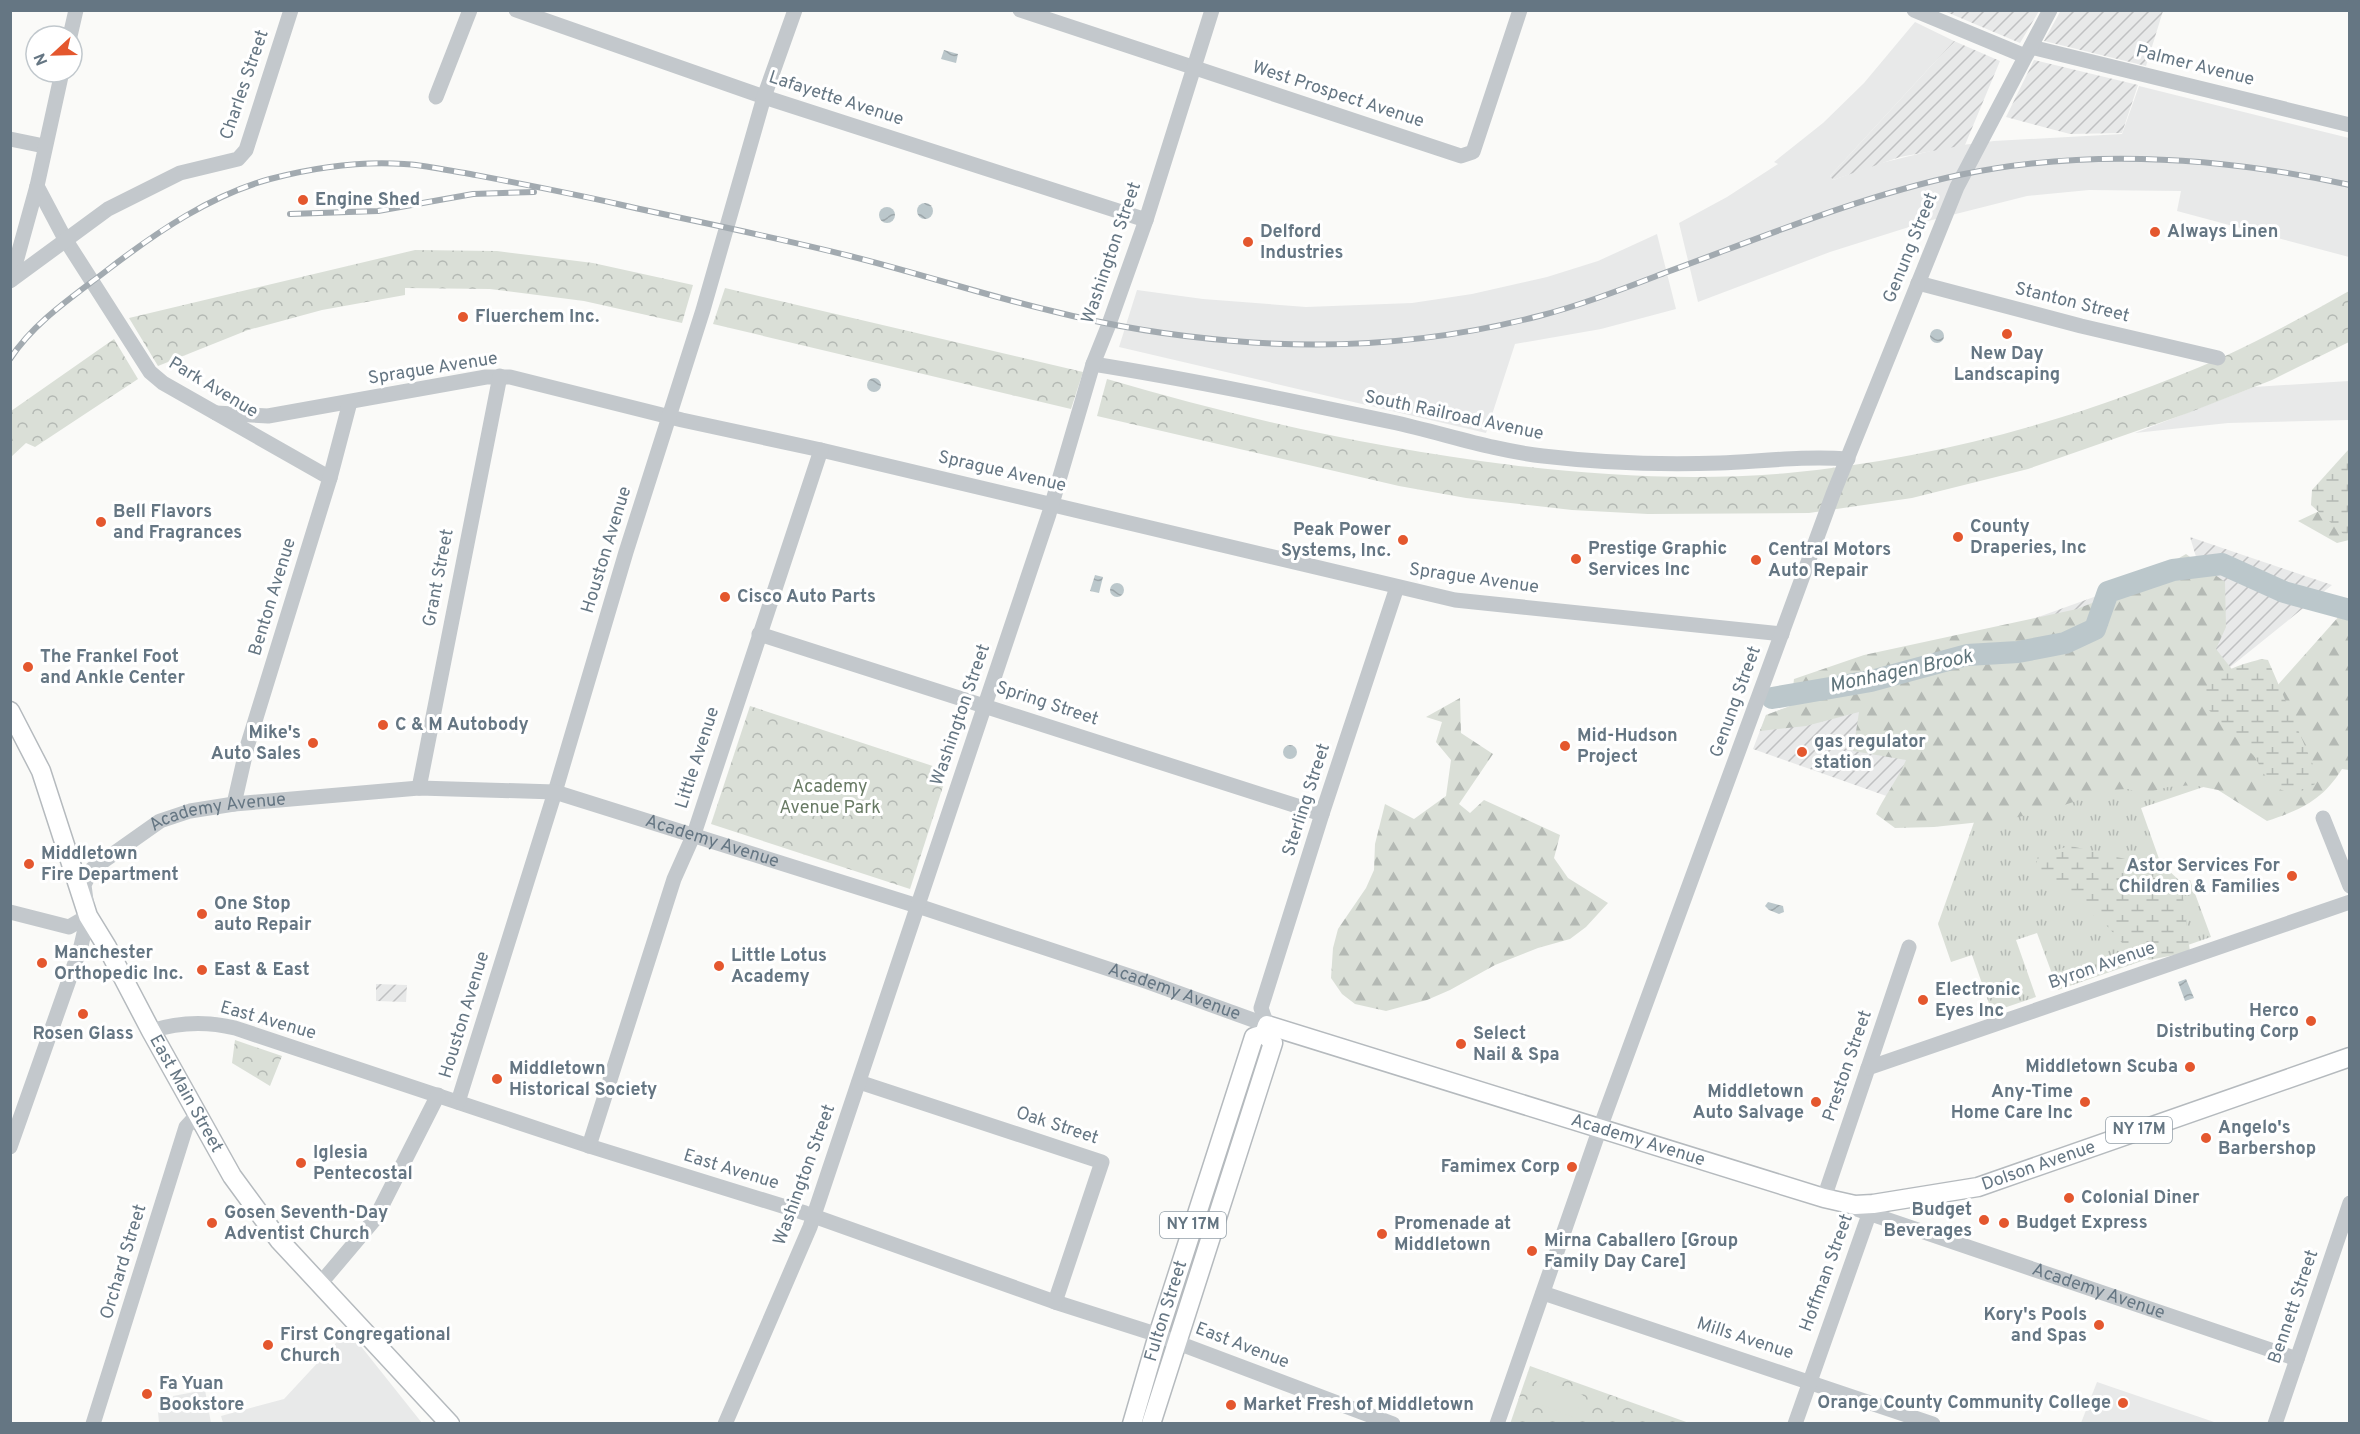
<svg xmlns="http://www.w3.org/2000/svg" width="2360" height="1434" viewBox="0 0 2360 1434" font-family="Overpass,sans-serif">
  <style>
    .built { fill: #e8e9e9 }
    .industrial { fill: url(#industrial-furrows) }
    .grass { fill: url(#grass-tufts) }
    .forest { fill: url(#forest-firs) }
    .wetland { fill: url(#wetland-marsh) }
    .park { fill: url(#park-crowns) }
    .pitch { fill: #dadfd7 }
    .water { fill: url(#water-waves) }
    .lines { fill: none; stroke-linecap: round; stroke-linejoin: round }
    .river { stroke: #bbc7cb; stroke-width: 22 }
    .major-casing { stroke: #b5babe; stroke-width: 21 }
    .minor { stroke: #c3c8cc; stroke-width: 15 }
    .major { stroke: #fff; stroke-width: 18 }
    .rail-casing { stroke: #a2aab0; stroke-width: 6 }
    .rail { stroke: #fff; stroke-width: 4; stroke-dasharray: 11; stroke-linecap: butt }
    .poi-dot { fill: #e4572e; stroke: #fff; stroke-width: 2 }
    .labels { text-anchor: middle; dominant-baseline: central; stroke-width: 6; stroke-linejoin: round; paint-order: stroke }
    .shield { fill: #fff; stroke: #939fa8; stroke-width: 1.5 }
    .shield-label { font-size: 16px; font-weight: bold; fill: #657683 }
    .street-label { font-size: 18px; fill: #657683; stroke: #fff }
    .poi-label { font-size: 18px; font-weight: bold; fill: #657683; stroke: #fff; text-anchor: start }
    .park-label { font-size: 18px; fill: #687a64; stroke: #fff }
    .water-label { font-size: 20px; font-style: italic; fill: #60757c; stroke: #fff }
  </style>
  <defs>
    <pattern id="industrial-furrows" width="10" height="10" patternUnits="userSpaceOnUse" patternTransform="scale(1.5)"><rect width="10" height="10" fill="#e8e9e9"/><path d="M-1 1l2-2M0 10L10 0M9 11l2-2" fill="none" stroke="#c0c1c2"/></pattern>
    <pattern id="grass-tufts" width="24" height="20" patternUnits="userSpaceOnUse" patternTransform="scale(1.5)"><rect width="24" height="20" fill="#dadfd7"/><path d="M3 7l-1-3M5 7V3M7 7l1-3M15 17l-1-3M17 17v-4M19 17l1-3" fill="none" stroke="#b4b9b4"/></pattern>
    <pattern id="forest-firs" width="22" height="20" patternUnits="userSpaceOnUse" patternTransform="scale(1.5)"><rect width="22" height="20" fill="#dadfd7"/><path d="M5 1l3.5 6h-7zM16 11l3.5 6h-7z" fill="#b4b9b4"/></pattern>
    <pattern id="wetland-marsh" width="20" height="14" patternUnits="userSpaceOnUse" patternTransform="scale(1.5)"><rect width="20" height="14" fill="#dadfd7"/><path d="M1 5h8M5 5V1M11 12h8M15 12V8" fill="none" stroke="#b4b9b4"/></pattern>
    <pattern id="park-crowns" width="20" height="18" patternUnits="userSpaceOnUse" patternTransform="scale(1.5)"><rect width="20" height="18" fill="#dadfd7"/><path d="M2 6a3 3 0 1 1 6 0M12 15a3 3 0 1 1 6 0" fill="none" stroke="#b4b9b4"/></pattern>
    <pattern id="water-waves" width="16" height="10" patternUnits="userSpaceOnUse" patternTransform="scale(1.5)"><rect width="16" height="10" fill="#bbc7cb"/><path d="M0 5q4-4 8 0t8 0" fill="none" stroke="#9ca6aa"/></pattern>
  </defs>
  <rect width="100%" height="100%" fill="#fafaf8"/>
  <g class="built">
    <path d="M 1915,22 L 1954,41 L 1830,176 L 1833,180 L 1877,164 L 1947,147 L 1994,141 L 2122,134 L 2139,86 L 2349,138 L 2349,257 L 2177,211 L 2181,191 L 2089,190 L 2027,196 L 1928,221 L 1830,252 L 1698,302 L 1679,223 L 1727,197 L 1778,164 L 1774,162 L 1823,123 L 1864,83 Z"/>
    <path d="M 1657,234 L 1676,309 L 1601,329 L 1515,344 L 1486,433 L 1119,347 L 1137,290 L 1203,299 L 1306,307 L 1412,303 L 1472,294 L 1547,277 L 1598,261 Z"/>
    <path d="M 2349,381 L 2349,420 L 2228,423 L 2135,433 L 2254,387 Z"/>
    <path d="M 348,1330 L 422,1423 L 223,1423 L 221,1416 L 284,1399 Z"/>
    <path d="M 2097,1382 L 2217,1423 L 2081,1423 Z"/>
    <path d="M 205,1390 L 211,1423 L 159,1423 L 158,1412 L 175,1410 L 173,1396 Z"/>
  </g>
  <g class="industrial">
    <path d="M 2061,10 L 2163,10 L 2163,11 L 2146,66 L 2044,41 Z"/>
    <path d="M 1944,11 L 2039,11 L 2020,43 Z"/>
    <path d="M 1954,41 L 2000,61 L 1965,145 L 1900,157 L 1833,180 L 1830,176 Z"/>
    <path d="M 2034,60 L 2138,85 L 2122,133 L 2070,134 L 2006,117 Z"/>
    <path d="M 2190,537 L 2332,585 L 2147,734 L 1946,817 L 1753,749 L 1766,715 L 2197,560 Z"/>
    <path d="M 376,984 L 407,985 L 406,1002 L 376,1001 Z"/>
  </g>
  <path class="grass" d="M 2007,729 L 2230,778 L 2141,808 L 2169,887 L 2190,880 L 2211,937 L 2058,990 L 2037,933 L 2016,940 L 2036,997 L 1992,1012 L 1972,955 L 1951,962 L 1938,924 Z"/>
  <g class="forest">
    <path d="M 2349,497 L 2349,540 L 2337,543 L 2298,521 Z"/>
    <path d="M 2186,554 L 2225,582 L 2226,627 L 2216,649 L 2260,705 L 2349,605 L 2349,770 L 2342,769 C 2322,801 2300,810 2267,821 L 2218,790 L 2193,785 L 2168,787 L 2142,794 L 2128,789 L 2108,790 L 2047,811 L 2008,819 L 1934,827 L 1895,828 L 1876,814 C 1885,795 1898,779 1906,760 L 1853,751 L 1859,712 L 1806,726 L 1760,731 L 1766,715 L 1809,699 L 1792,695 L 1794,679 L 1864,655 L 2077,609 L 2122,591 Z"/>
    <path d="M 1460,698 L 1461,733 L 1493,754 L 1459,804 L 1470,813 L 1484,800 L 1560,835 L 1554,858 L 1568,878 L 1608,903 L 1586,927 L 1570,939 L 1538,948 L 1495,965 L 1450,990 L 1427,1000 L 1386,1011 L 1355,1004 L 1342,994 L 1331,978 L 1333,948 L 1338,929 L 1366,888 L 1374,870 L 1375,844 L 1385,804 L 1414,819 L 1446,796 L 1451,760 L 1436,742 L 1442,722 L 1426,717 Z"/>
  </g>
  <g class="wetland">
    <path d="M 2349,449 L 2349,539 L 2311,505 L 2312,490 Z"/>
    <path d="M 2262,659 L 2268,660 L 2317,774 L 2315,784 L 2294,795 L 2274,787 L 2264,774 L 2255,757 L 2204,705 C 2204,700 2204,694 2205,690 C 2212,672 2246,663 2262,659 Z"/>
    <path d="M 2071,846 L 2167,869 L 2181,882 L 2190,952 L 2149,960 L 2130,952 L 2108,927 L 2036,869 L 2038,854 Z"/>
  </g>
  <g class="park">
    <path d="M 415,250 L 497,251 L 593,263 L 693,285 L 682,323 L 584,301 L 490,289 L 405,288 L 405,295 L 322,310 L 248,330 L 158,366 L 129,318 Z"/>
    <path d="M 725,288 L 1083,372 L 1071,409 L 713,324 Z"/>
    <path d="M 2349,291 L 2349,342 L 2272,380 L 2188,413 L 2028,469 L 1912,498 L 1809,513 L 1648,514 L 1572,510 L 1466,498 L 1399,486 L 1097,416 L 1107,379 C 1239,418 1373,448 1511,465 C 1602,476 1696,481 1788,473 C 1937,459 2086,417 2223,357 C 2266,337 2308,314 2349,291 Z"/>
    <path d="M 114,339 L 138,379 L 35,447 L 26,443 L 11,457 L 11,411 Z"/>
    <path d="M 750,706 L 948,771 L 910,889 L 711,824 Z"/>
    <path d="M 235,1040 L 282,1056 L 270,1086 L 232,1063 Z"/>
    <path d="M 1530,1366 L 1689,1423 L 1510,1424 Z"/>
  </g>
  <path class="pitch" d="M 1538,1378 L 1583,1395 L 1575,1418 L 1529,1400 Z"/>
  <g class="water">
    <path d="M 944,50 L 958,54 L 956,63 L 941,59 Z"/>
    <circle cx="925" cy="211" r="8"/>
    <circle cx="887" cy="215" r="8"/>
    <circle cx="1937" cy="336" r="7"/>
    <circle cx="874" cy="385" r="7"/>
    <path d="M 1095,575 L 1103,577 L 1099,593 L 1090,591 Z"/>
    <circle cx="1117" cy="590" r="7"/>
    <circle cx="1290" cy="752" r="7"/>
    <path d="M 1768,902 L 1783,906 L 1784,912 L 1779,914 L 1769,910 L 1765,906 Z"/>
    <path d="M 2186,979 L 2194,998 L 2185,1001 L 2178,982 Z"/>
  </g>
  <g class="lines">
    <path class="river" d="M 1772,698 L 1871,681 L 1967,655 L 2018,652 L 2065,643 L 2095,629 L 2108,592 L 2173,570 L 2222,564 L 2284,592 L 2350,610"/>
    <g class="major-casing">
      <g id="major">
        <path id="s3" d="M 10,711 L 41,771 L 88,916 L 107,947 L 151,1031 L 232,1176 L 279,1240 L 450,1424"/>
        <path id="s4" d="M 1264,1034 L 1267,1025 L 1824,1198 L 1855,1205 L 1873,1204 L 1978,1187 L 2350,1057"/>
        <path id="s5" d="M 1132,1424 L 1158,1335 L 1254,1037 L 1264,1034"/>
        <path d="M 1151,1424 L 1273,1043 L 1264,1034"/>
      </g>
    </g>
    <g class="minor">
      <path d="M 516,10 L 764,97 L 1146,220"/>
      <path d="M 1020,10 L 1461,156 L 1473,152 L 1520,10"/>
      <path d="M 1914,10 L 2025,56"/>
      <path d="M 70,36 L 76,10"/>
      <path d="M 2031,47 L 2350,125"/>
      <path d="M 436,97 L 470,10"/>
      <path d="M 10,139 L 44,146"/>
      <path d="M 37,186 L 65,239 L 150,372 L 163,383 L 330,478"/>
      <path d="M 11,280 L 37,186 L 62,72"/>
      <path d="M 10,281 L 108,209 L 180,173 L 238,159 L 246,150 L 291,10"/>
      <path d="M 1918,283 L 2081,326 L 2218,358"/>
      <path d="M 1093,364 C 1193,380 1293,401 1392,422 C 1443,433 1491,450 1543,456 C 1602,463 1661,465 1720,463 C 1763,461 1805,456 1848,459"/>
      <path d="M 216,413 L 268,416 L 486,377 L 510,377 L 682,420 L 821,450 L 1455,600 L 1782,634"/>
      <path d="M 759,634 L 1322,814"/>
      <path d="M 419,788 L 500,376"/>
      <path d="M 234,804 L 247,747 L 330,478 L 350,402"/>
      <path d="M 2323,818 L 2350,886"/>
      <path d="M 10,912 L 69,927 L 88,916"/>
      <path id="s1" d="M 1909,947 L 1824,1198 L 2297,1359"/>
      <path d="M 1267,1025 L 1261,1008 L 1322,814 L 1397,587"/>
      <path d="M 151,1031 C 179,1022 206,1021 235,1028 L 589,1146 L 805,1213 L 1055,1302 L 1149,1332 L 1393,1424"/>
      <path d="M 1868,1068 L 2350,902"/>
      <path d="M 859,1082 L 1102,1162 L 1055,1302"/>
      <path d="M 458,1102 L 555,792 L 626,552 L 703,310 L 764,97 L 795,10"/>
      <path d="M 589,1146 L 674,879 L 694,834 L 821,450"/>
      <path id="s2" d="M 10,1147 L 81,946 L 88,916 L 84,885 L 92,869 L 160,821 L 190,811 L 234,804 L 419,788 L 555,792 L 927,909 L 1148,982 L 1267,1025"/>
      <path d="M 320,1284 L 375,1219 L 438,1095"/>
      <path d="M 1543,1293 L 1933,1424"/>
      <path d="M 93,1424 L 186,1127 L 197,1115"/>
      <path d="M 725,1424 L 810,1227 L 1049,514 L 1093,364 L 1109,324 L 1146,220 L 1212,10"/>
      <path d="M 1497,1424 L 1600,1128 L 1833,494 L 1957,187 L 2050,10"/>
      <path d="M 1795,1424 L 1872,1206"/>
      <path d="M 2275,1424 L 2350,1203"/>
    </g>
    <use href="#major" class="major"/>
    <g class="rail-casing">
      <g id="rail">
        <path d="M 389,199 L 413,198"/>
        <path d="M 290,214 L 378,211 L 473,194 L 534,192"/>
        <path d="M 10,359 C 35,321 74,296 110,268 C 157,232 211,195 270,179 C 312,168 360,161 404,164 C 424,165 445,170 465,173 C 517,183 570,193 622,205 C 698,222 774,237 850,256 C 918,273 984,295 1052,311 C 1111,326 1173,336 1234,341 C 1337,350 1439,342 1539,316 C 1582,305 1625,288 1667,272 C 1763,237 1858,197 1959,175 C 2087,148 2222,157 2350,185"/>
      </g>
    </g>
    <use href="#rail" class="rail"/>
  </g>
  <g class="poi-dot">
    <circle cx="303" cy="200" r="6"/>
    <circle cx="2155" cy="232" r="6"/>
    <circle cx="1248" cy="242" r="6"/>
    <circle cx="463" cy="317" r="6"/>
    <circle cx="2007" cy="334" r="6"/>
    <circle cx="101" cy="522" r="6"/>
    <circle cx="1958" cy="537" r="6"/>
    <circle cx="1403" cy="540" r="6"/>
    <circle cx="1576" cy="559" r="6"/>
    <circle cx="1756" cy="560" r="6"/>
    <circle cx="725" cy="597" r="6"/>
    <circle cx="28" cy="667" r="6"/>
    <circle cx="383" cy="725" r="6"/>
    <circle cx="313" cy="743" r="6"/>
    <circle cx="1565" cy="746" r="6"/>
    <circle cx="1802" cy="752" r="6"/>
    <circle cx="29" cy="864" r="6"/>
    <circle cx="2292" cy="876" r="6"/>
    <circle cx="202" cy="914" r="6"/>
    <circle cx="42" cy="963" r="6"/>
    <circle cx="719" cy="966" r="6"/>
    <circle cx="202" cy="970" r="6"/>
    <circle cx="1923" cy="1000" r="6"/>
    <circle cx="83" cy="1014" r="6"/>
    <circle cx="2311" cy="1021" r="6"/>
    <circle cx="1461" cy="1044" r="6"/>
    <circle cx="2190" cy="1067" r="6"/>
    <circle cx="497" cy="1079" r="6"/>
    <circle cx="1816" cy="1102" r="6"/>
    <circle cx="2085" cy="1102" r="6"/>
    <circle cx="2206" cy="1138" r="6"/>
    <circle cx="301" cy="1163" r="6"/>
    <circle cx="1572" cy="1167" r="6"/>
    <circle cx="2069" cy="1198" r="6"/>
    <circle cx="1984" cy="1220" r="6"/>
    <circle cx="212" cy="1223" r="6"/>
    <circle cx="2004" cy="1223" r="6"/>
    <circle cx="1382" cy="1234" r="6"/>
    <circle cx="1532" cy="1251" r="6"/>
    <circle cx="2099" cy="1325" r="6"/>
    <circle cx="268" cy="1345" r="6"/>
    <circle cx="147" cy="1394" r="6"/>
    <circle cx="2123" cy="1403" r="6"/>
    <circle cx="1231" cy="1405" r="6"/>
  </g>
  <g class="labels">
    <g class="shield">
      <rect x="2106" y="1117" width="66" height="26" rx="4.5"/>
      <rect x="1160" y="1212" width="66" height="26" rx="4.5"/>
    </g>
    <g class="shield-label">
      <text x="2139" y="1130">NY 17M</text>
      <text x="1193" y="1225">NY 17M</text>
    </g>
    <g class="street-label">
      <text transform="translate(2195 66) rotate(14)">Palmer Avenue</text>
      <text transform="translate(245 85) rotate(-71)">Charles Street</text>
      <text transform="translate(1338 95) rotate(18)">West Prospect Avenue</text>
      <text transform="translate(836 99) rotate(18)">Lafayette Avenue</text>
      <text transform="translate(1911 248) rotate(-68)">Genung Street</text>
      <text transform="translate(1112 253) rotate(-71)">Washington Street</text>
      <text transform="translate(2072 303) rotate(14)">Stanton Street</text>
      <text transform="translate(433 369) rotate(-9)">Sprague Avenue</text>
      <text transform="translate(213 388) rotate(31)">Park Avenue</text>
      <text transform="translate(1454 416) rotate(12)">South Railroad Avenue</text>
      <text transform="translate(1002 472) rotate(13)">Sprague Avenue</text>
      <text transform="translate(607 550) rotate(-73)">Houston Avenue</text>
      <text transform="translate(439 578) rotate(-79)">Grant Street</text>
      <text transform="translate(1474 579) rotate(8)">Sprague Avenue</text>
      <text transform="translate(273 597) rotate(-73)">Benton Avenue</text>
      <text transform="translate(1736 702) rotate(-70)">Genung Street</text>
      <text transform="translate(1047 704) rotate(18)">Spring Street</text>
      <text transform="translate(961 715) rotate(-71)">Washington Street</text>
      <text transform="translate(698 758) rotate(-72)">Little Avenue</text>
      <text transform="translate(1307 800) rotate(-72)">Sterling Street</text>
      <text stroke="none"><textPath href="#s2" startOffset="435">Academy Avenue</textPath></text>
      <text stroke="none"><textPath href="#s2" startOffset="939">Academy Avenue</textPath></text>
      <text transform="translate(2102 966) rotate(-19)">Byron Avenue</text>
      <text stroke="none"><textPath href="#s2" startOffset="1425">Academy Avenue</textPath></text>
      <text transform="translate(465 1015) rotate(-73)">Houston Avenue</text>
      <text transform="translate(268 1021) rotate(16)">East Avenue</text>
      <text transform="translate(1848 1066) rotate(-71)">Preston Street</text>
      <text stroke="none"><textPath href="#s3" startOffset="423">East Main Street</textPath></text>
      <text transform="translate(1057 1126) rotate(18)">Oak Street</text>
      <text stroke="none"><textPath href="#s4" startOffset="398">Academy Avenue</textPath></text>
      <text stroke="none"><textPath href="#s4" startOffset="813">Dolson Avenue</textPath></text>
      <text transform="translate(731 1170) rotate(17)">East Avenue</text>
      <text transform="translate(805 1175) rotate(-70)">Washington Street</text>
      <text transform="translate(124 1262) rotate(-73)">Orchard Street</text>
      <text transform="translate(1827 1273) rotate(-70)">Hoffman Street</text>
      <text stroke="none"><textPath href="#s1" startOffset="555">Academy Avenue</textPath></text>
      <text transform="translate(2294 1307) rotate(-71)">Bennett Street</text>
      <text stroke="none"><textPath href="#s5" startOffset="118">Fulton Street</textPath></text>
      <text transform="translate(1745 1339) rotate(18)">Mills Avenue</text>
      <text transform="translate(1242 1346) rotate(21)">East Avenue</text>
    </g>
    <g class="poi-label">
      <text x="315" y="200">Engine Shed</text>
      <text x="1260" y="232">Delford<tspan x="1260" dy="21">Industries</tspan></text>
      <text x="2167" y="232">Always Linen</text>
      <text x="475" y="317">Fluerchem Inc.</text>
      <text x="2007" y="354" text-anchor="middle">New Day<tspan x="2007" dy="21">Landscaping</tspan></text>
      <text x="113" y="512">Bell Flavors<tspan x="113" dy="21">and Fragrances</tspan></text>
      <text x="1970" y="527">County<tspan x="1970" dy="21">Draperies, Inc</tspan></text>
      <text x="1391" y="530" text-anchor="end">Peak Power<tspan x="1391" dy="21">Systems, Inc.</tspan></text>
      <text x="1588" y="549">Prestige Graphic<tspan x="1588" dy="21">Services Inc</tspan></text>
      <text x="1768" y="550">Central Motors<tspan x="1768" dy="21">Auto Repair</tspan></text>
      <text x="737" y="597">Cisco Auto Parts</text>
      <text x="40" y="657">The Frankel Foot<tspan x="40" dy="21">and Ankle Center</tspan></text>
      <text x="395" y="725">C &amp; M Autobody</text>
      <text x="301" y="733" text-anchor="end">Mike's<tspan x="301" dy="21">Auto Sales</tspan></text>
      <text x="1577" y="736">Mid-Hudson<tspan x="1577" dy="21">Project</tspan></text>
      <text x="1814" y="742">gas regulator<tspan x="1814" dy="21">station</tspan></text>
      <text x="41" y="854">Middletown<tspan x="41" dy="21">Fire Department</tspan></text>
      <text x="2280" y="866" text-anchor="end">Astor Services For<tspan x="2280" dy="21">Children &amp; Families</tspan></text>
      <text x="214" y="904">One Stop<tspan x="214" dy="21">auto Repair</tspan></text>
      <text x="54" y="953">Manchester<tspan x="54" dy="21">Orthopedic Inc.</tspan></text>
      <text x="731" y="956">Little Lotus<tspan x="731" dy="21">Academy</tspan></text>
      <text x="214" y="970">East &amp; East</text>
      <text x="1935" y="990">Electronic<tspan x="1935" dy="21">Eyes Inc</tspan></text>
      <text x="2299" y="1011" text-anchor="end">Herco<tspan x="2299" dy="21">Distributing Corp</tspan></text>
      <text x="83" y="1034" text-anchor="middle">Rosen Glass</text>
      <text x="1473" y="1034">Select<tspan x="1473" dy="21">Nail &amp; Spa</tspan></text>
      <text x="2178" y="1067" text-anchor="end">Middletown Scuba</text>
      <text x="509" y="1069">Middletown<tspan x="509" dy="21">Historical Society</tspan></text>
      <text x="1804" y="1092" text-anchor="end">Middletown<tspan x="1804" dy="21">Auto Salvage</tspan></text>
      <text x="2073" y="1092" text-anchor="end">Any-Time<tspan x="2073" dy="21">Home Care Inc</tspan></text>
      <text x="2218" y="1128">Angelo's<tspan x="2218" dy="21">Barbershop</tspan></text>
      <text x="313" y="1153">Iglesia<tspan x="313" dy="21">Pentecostal</tspan></text>
      <text x="1560" y="1167" text-anchor="end">Famimex Corp</text>
      <text x="2081" y="1198">Colonial Diner</text>
      <text x="1972" y="1210" text-anchor="end">Budget<tspan x="1972" dy="21">Beverages</tspan></text>
      <text x="224" y="1213">Gosen Seventh-Day<tspan x="224" dy="21">Adventist Church</tspan></text>
      <text x="2016" y="1223">Budget Express</text>
      <text x="1394" y="1224">Promenade at<tspan x="1394" dy="21">Middletown</tspan></text>
      <text x="1544" y="1241">Mirna Caballero [Group<tspan x="1544" dy="21">Family Day Care]</tspan></text>
      <text x="2087" y="1315" text-anchor="end">Kory's Pools<tspan x="2087" dy="21">and Spas</tspan></text>
      <text x="280" y="1335">First Congregational<tspan x="280" dy="21">Church</tspan></text>
      <text x="159" y="1384">Fa Yuan<tspan x="159" dy="21">Bookstore</tspan></text>
      <text x="2111" y="1403" text-anchor="end">Orange County Community College</text>
      <text x="1243" y="1405">Market Fresh of Middletown</text>
    </g>
    <g class="park-label">
      <text x="830" y="787">Academy<tspan x="830" dy="21">Avenue Park</tspan></text>
    </g>
    <g class="water-label">
      <text transform="translate(1901 672) rotate(-12)">Monhagen Brook</text>
    </g>
  </g>
  <rect width="2360" height="1434" fill="none" stroke="#657683" stroke-width="24"/>
  <g transform="translate(54 54) rotate(248)"><circle r="28" fill="#ffffff" stroke="#c1c8cd" stroke-width="1.5"/>
  <path d="M0-4.5L10 22L0 15L-10 22Z" fill="#e4572e"/>
  <text y="-9" font-size="16" font-weight="bold" text-anchor="middle" fill="#657683">N</text>
  </g>
</svg>
